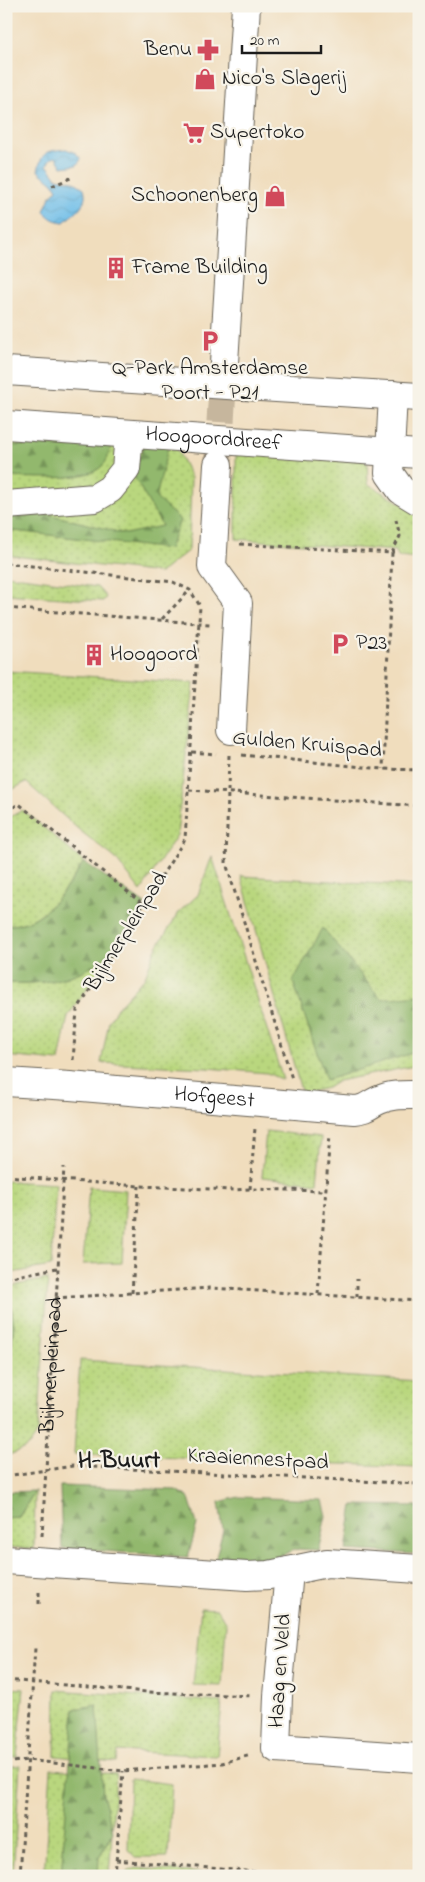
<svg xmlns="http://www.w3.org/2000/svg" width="425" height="1882" viewBox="0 0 425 1882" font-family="'Indie Flower',sans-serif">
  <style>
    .grass { fill: url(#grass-dots); stroke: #6a7a4d }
    .forest { fill: url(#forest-firs); stroke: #576a44 }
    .water { fill: url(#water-waves); stroke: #456d82 }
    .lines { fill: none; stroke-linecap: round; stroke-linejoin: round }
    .minor-tunnel { stroke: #c6b69d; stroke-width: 28; stroke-dasharray: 28 14; stroke-linecap: butt }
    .minor-casing { stroke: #666054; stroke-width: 30 }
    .path { stroke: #666054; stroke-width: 3; stroke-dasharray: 4 4; stroke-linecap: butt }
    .minor { stroke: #fff; stroke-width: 28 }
    .labels { text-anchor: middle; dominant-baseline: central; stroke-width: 4.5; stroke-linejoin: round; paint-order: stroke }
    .poi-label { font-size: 22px; fill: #1c1c1c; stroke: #f7f3e8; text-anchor: start }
    .street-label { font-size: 22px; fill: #1c1c1c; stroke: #f7f3e8 }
    .neighbourhood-label { font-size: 24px; font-weight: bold; fill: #1c1c1c; stroke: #f7f3e8 }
  </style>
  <defs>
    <pattern id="grass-dots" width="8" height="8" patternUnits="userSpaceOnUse" patternTransform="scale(1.25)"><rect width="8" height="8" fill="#b9d77e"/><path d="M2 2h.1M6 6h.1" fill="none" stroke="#9eb86c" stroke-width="1.8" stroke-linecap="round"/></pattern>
    <pattern id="forest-firs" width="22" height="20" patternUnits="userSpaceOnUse" patternTransform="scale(1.25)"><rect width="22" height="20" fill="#92b86d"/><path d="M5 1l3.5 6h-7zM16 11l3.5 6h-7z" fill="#769559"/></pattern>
    <pattern id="water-waves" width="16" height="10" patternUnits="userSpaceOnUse" patternTransform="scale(1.25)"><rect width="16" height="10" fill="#6ebee9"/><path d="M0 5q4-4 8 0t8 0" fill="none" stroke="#5fa3c7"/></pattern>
  </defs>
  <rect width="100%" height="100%" fill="#f7f3e8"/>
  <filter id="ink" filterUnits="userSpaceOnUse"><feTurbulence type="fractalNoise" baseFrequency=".02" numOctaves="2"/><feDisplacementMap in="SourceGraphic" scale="10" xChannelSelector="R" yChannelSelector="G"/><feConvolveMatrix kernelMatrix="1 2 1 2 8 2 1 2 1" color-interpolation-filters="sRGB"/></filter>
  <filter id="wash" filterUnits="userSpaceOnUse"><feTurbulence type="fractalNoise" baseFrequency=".0096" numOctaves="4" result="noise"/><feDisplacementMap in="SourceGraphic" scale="20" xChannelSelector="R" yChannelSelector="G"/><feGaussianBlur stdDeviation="1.12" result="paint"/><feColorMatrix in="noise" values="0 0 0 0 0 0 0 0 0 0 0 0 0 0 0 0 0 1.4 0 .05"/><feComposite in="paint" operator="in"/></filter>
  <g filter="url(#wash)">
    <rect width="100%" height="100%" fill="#f0ddbd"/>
    <g class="grass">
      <path d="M 6,436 L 177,449 L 191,478 L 189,550 L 160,573 L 6,555 Z"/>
      <path d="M 236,452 L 367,459 L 368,484 L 419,514 L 419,559 L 398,557 L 396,551 L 236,539 Z"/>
      <path d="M 6,575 L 97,587 L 106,597 L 103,601 L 6,594 Z"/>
      <path d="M 6,671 L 194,683 L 177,835 L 141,891 L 115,858 L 78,829 L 26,782 L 6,793 Z"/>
      <path d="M 23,810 L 84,862 C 65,889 44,927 6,925 L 6,819 Z"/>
      <path d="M 212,856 L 283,1080 L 267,1073 L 207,1068 L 101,1063 L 109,1021 L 117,1008 L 145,977 L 155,950 L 180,911 L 198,895 Z"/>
      <path d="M 241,876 L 419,886 L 419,1065 L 338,1081 L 327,1088 L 302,1094 Z"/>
      <path d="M 118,945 L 68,1016 L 59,1061 L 6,1056 L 6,983 C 51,985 85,977 118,945 Z"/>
      <path d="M 266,1131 L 321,1137 L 317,1183 L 262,1177 Z"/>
      <path d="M 6,1181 L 56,1184 L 51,1266 L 6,1274 Z"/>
      <path d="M 89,1187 L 126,1190 L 122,1263 L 83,1264 Z"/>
      <path d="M 48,1279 L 38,1431 C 31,1448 22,1450 6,1456 L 6,1386 L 14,1325 L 11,1305 L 6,1306 L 6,1287 Z"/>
      <path d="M 80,1360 L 419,1381 L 419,1467 L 74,1454 Z"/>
      <path d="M 35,1491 L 34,1549 L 6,1547 L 6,1517 L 19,1517 Z"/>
      <path d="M 201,1608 L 217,1609 L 226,1623 L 222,1686 L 193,1685 Z"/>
      <path d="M 6,1688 L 24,1689 L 17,1757 L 6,1757 Z"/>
      <path d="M 56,1690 L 222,1702 L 217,1756 L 118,1751 L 116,1762 L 55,1756 Z"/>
      <path d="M 20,1765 L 13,1876 L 6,1876 L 6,1767 Z"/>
      <path d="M 51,1769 L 116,1774 L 109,1876 L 44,1876 Z"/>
      <path d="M 130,1779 L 172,1784 L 168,1857 L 135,1857 L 128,1850 Z"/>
      <path d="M 136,1868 L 246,1876 L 125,1876 L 127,1872 Z"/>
    </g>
    <g class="forest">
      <path d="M 148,439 L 169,443 L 156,498 L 180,520 L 169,549 L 6,530 L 6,518 L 48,514 L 126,534 L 162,526 L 132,473 Z"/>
      <path d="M 6,445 L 111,446 C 109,451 108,460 104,464 C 90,483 29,477 6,477 Z"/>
      <path d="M 84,862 L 145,904 C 113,965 75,986 6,983 L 6,925 C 44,927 65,889 84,862 Z"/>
      <path d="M 323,928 L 381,999 L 419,995 L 419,1051 L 326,1080 L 293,981 Z"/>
      <path d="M 11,1305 L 14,1325 L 6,1386 L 6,1306 Z"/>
      <path d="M 60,1486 L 176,1490 L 189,1498 L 197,1524 L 188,1557 L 62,1548 Z"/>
      <path d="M 35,1491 L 19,1517 L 6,1518 L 6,1492 Z"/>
      <path d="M 239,1497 L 322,1500 L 326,1516 L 318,1550 L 298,1549 L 278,1556 L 258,1566 L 214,1565 L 223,1530 L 219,1502 Z"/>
      <path d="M 353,1505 L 419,1506 L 419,1554 L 346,1550 Z"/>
      <path d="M 97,1705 L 103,1794 L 113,1832 L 99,1857 L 98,1876 L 61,1876 L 74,1709 Z"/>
    </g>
    <path class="water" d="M 66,149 L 76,153 L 81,159 L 77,165 L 62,167 L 56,157 L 50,159 L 47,165 L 57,178 L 73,181 L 84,188 C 89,205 75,212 64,222 C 55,221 50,219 44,211 L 50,197 L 57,189 C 52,180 45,178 38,171 C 42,151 47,151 66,149 Z"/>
  </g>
  <g filter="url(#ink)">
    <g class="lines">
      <path class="minor-tunnel" d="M 218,464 L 224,363"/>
      <g class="minor-casing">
        <g id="minor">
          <path d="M 224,363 L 246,6"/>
          <path d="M 6,371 L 419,397"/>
          <path d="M 393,395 L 389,473 L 401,490 L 419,501"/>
          <path id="s2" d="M 6,425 L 419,454"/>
          <path d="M 218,465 L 212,567 L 238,603 L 231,730"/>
          <path d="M 6,505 L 95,498 L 110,489 L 126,469 L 129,435"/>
          <path id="s3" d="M 6,1082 L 70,1086 L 354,1110 C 367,1109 368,1105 379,1100 C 392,1094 405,1095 419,1095"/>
          <path d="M 6,1560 L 247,1576 L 269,1575 L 327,1563 L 419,1569"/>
          <path d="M 289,1571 L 278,1696 L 276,1748 L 419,1758"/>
        </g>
      </g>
      <g class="path">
        <path d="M 52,186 L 73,177"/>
        <path d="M 240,544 L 392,553 L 383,769"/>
        <path d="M 392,553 L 400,536 L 396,520"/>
        <path d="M 6,563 L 173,582 L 190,590 L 200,606 L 185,839 L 77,1010 L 73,1060"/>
        <path d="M 6,608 L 210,624"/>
        <path d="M 162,619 L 190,590"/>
        <path d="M 192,752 L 216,754"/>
        <path d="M 229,755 L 226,863 L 292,1079"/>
        <path d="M 242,755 L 383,769 L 419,770"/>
        <path d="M 189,790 L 419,806"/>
        <path d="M 6,811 L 19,804 L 144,905"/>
        <path d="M 6,1176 L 139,1186 L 234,1190 L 250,1189 L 325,1191"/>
        <path d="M 250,1189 L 255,1128"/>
        <path d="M 6,1278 L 57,1268"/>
        <path d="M 132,1293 L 139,1186"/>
        <path d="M 318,1294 L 330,1134"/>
        <path d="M 357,1297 L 357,1279"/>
        <path d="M 55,1298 L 209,1288 L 419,1301"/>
        <path d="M 6,1476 L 73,1466 L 419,1484"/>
        <path id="s1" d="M 42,1536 L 64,1167"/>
        <path d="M 39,1604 L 39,1590"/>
        <path d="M 6,1680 L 147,1692 L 253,1696"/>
        <path d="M 6,1763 L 27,1760 L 123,1771 L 222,1763 L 251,1755"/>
        <path d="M 116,1860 L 304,1876"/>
        <path d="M 20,1876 L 35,1648"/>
        <path d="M 115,1876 L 123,1771"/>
      </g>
      <use href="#minor" class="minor"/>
    </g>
  </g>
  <defs>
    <g id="pharmacy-bare" transform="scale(1.725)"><path d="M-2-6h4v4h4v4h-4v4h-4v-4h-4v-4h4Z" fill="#d1495b" stroke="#f7f3e8" stroke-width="2.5" paint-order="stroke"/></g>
    <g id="shop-bare" transform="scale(1.725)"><path d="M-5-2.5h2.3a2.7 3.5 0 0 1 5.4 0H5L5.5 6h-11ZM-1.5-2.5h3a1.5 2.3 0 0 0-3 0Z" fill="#d1495b" stroke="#f7f3e8" stroke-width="2.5" paint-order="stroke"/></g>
    <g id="supermarket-bare" transform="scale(1.725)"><path d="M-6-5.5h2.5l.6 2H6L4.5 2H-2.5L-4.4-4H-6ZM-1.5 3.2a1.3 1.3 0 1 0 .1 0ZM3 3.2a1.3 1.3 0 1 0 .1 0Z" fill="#d1495b" stroke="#f7f3e8" stroke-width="2.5" paint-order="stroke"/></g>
    <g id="building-bare" transform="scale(1.725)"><path d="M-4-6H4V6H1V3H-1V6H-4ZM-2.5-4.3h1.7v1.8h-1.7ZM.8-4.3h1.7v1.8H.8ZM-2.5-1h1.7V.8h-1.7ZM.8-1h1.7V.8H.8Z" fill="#d1495b" stroke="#f7f3e8" stroke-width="2.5" paint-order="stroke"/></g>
    <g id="parking-bare" transform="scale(1.725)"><path d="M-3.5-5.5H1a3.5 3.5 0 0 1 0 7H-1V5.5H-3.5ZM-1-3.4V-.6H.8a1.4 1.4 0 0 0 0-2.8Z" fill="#d1495b" stroke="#f7f3e8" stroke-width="2.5" paint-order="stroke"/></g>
  </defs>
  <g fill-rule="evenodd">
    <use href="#pharmacy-bare" x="208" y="50"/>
    <use href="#shop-bare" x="205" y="79"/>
    <use href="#supermarket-bare" x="194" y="133"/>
    <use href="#shop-bare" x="275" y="196"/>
    <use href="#building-bare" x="116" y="268"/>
    <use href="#parking-bare" x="210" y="341"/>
    <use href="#parking-bare" x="340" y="644"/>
    <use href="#building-bare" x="94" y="655"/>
  </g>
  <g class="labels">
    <g class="poi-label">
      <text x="192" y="50" text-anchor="end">Benu</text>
      <text x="222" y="79">Nico's Slagerij</text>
      <text x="210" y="133">Supertoko</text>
      <text x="258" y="196" text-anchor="end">Schoonenberg</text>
      <text x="132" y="268">Frame Building</text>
      <text x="210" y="369" text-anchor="middle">Q-Park Amsterdamse<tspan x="210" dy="25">Poort - P21</tspan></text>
      <text x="356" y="644">P23</text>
      <text x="110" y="655">Hoogoord</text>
    </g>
    <g class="street-label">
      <text stroke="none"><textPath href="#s2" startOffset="208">Hoogoorddreef</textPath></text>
      <text transform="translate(307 745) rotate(5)">Gulden Kruispad</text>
      <text transform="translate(127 932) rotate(-58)">Bijlmerpleinpad</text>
      <text stroke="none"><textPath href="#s3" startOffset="209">Hofgeest</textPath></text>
      <text stroke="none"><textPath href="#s1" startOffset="171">Bijlmerpleinpad</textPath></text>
      <text transform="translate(258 1460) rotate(3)">Kraaiennestpad</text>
      <text transform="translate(281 1671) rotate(-86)">Haag en Veld</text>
    </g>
    <g class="neighbourhood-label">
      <text x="119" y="1461">H-Buurt</text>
    </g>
  </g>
  <rect width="425" height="1882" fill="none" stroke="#f7f3e8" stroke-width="25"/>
  <path d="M242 45v8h79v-8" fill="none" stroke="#1c1c1c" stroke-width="2.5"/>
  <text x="250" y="45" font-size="15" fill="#1c1c1c" stroke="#f7f3e8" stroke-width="4" paint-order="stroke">20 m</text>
</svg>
